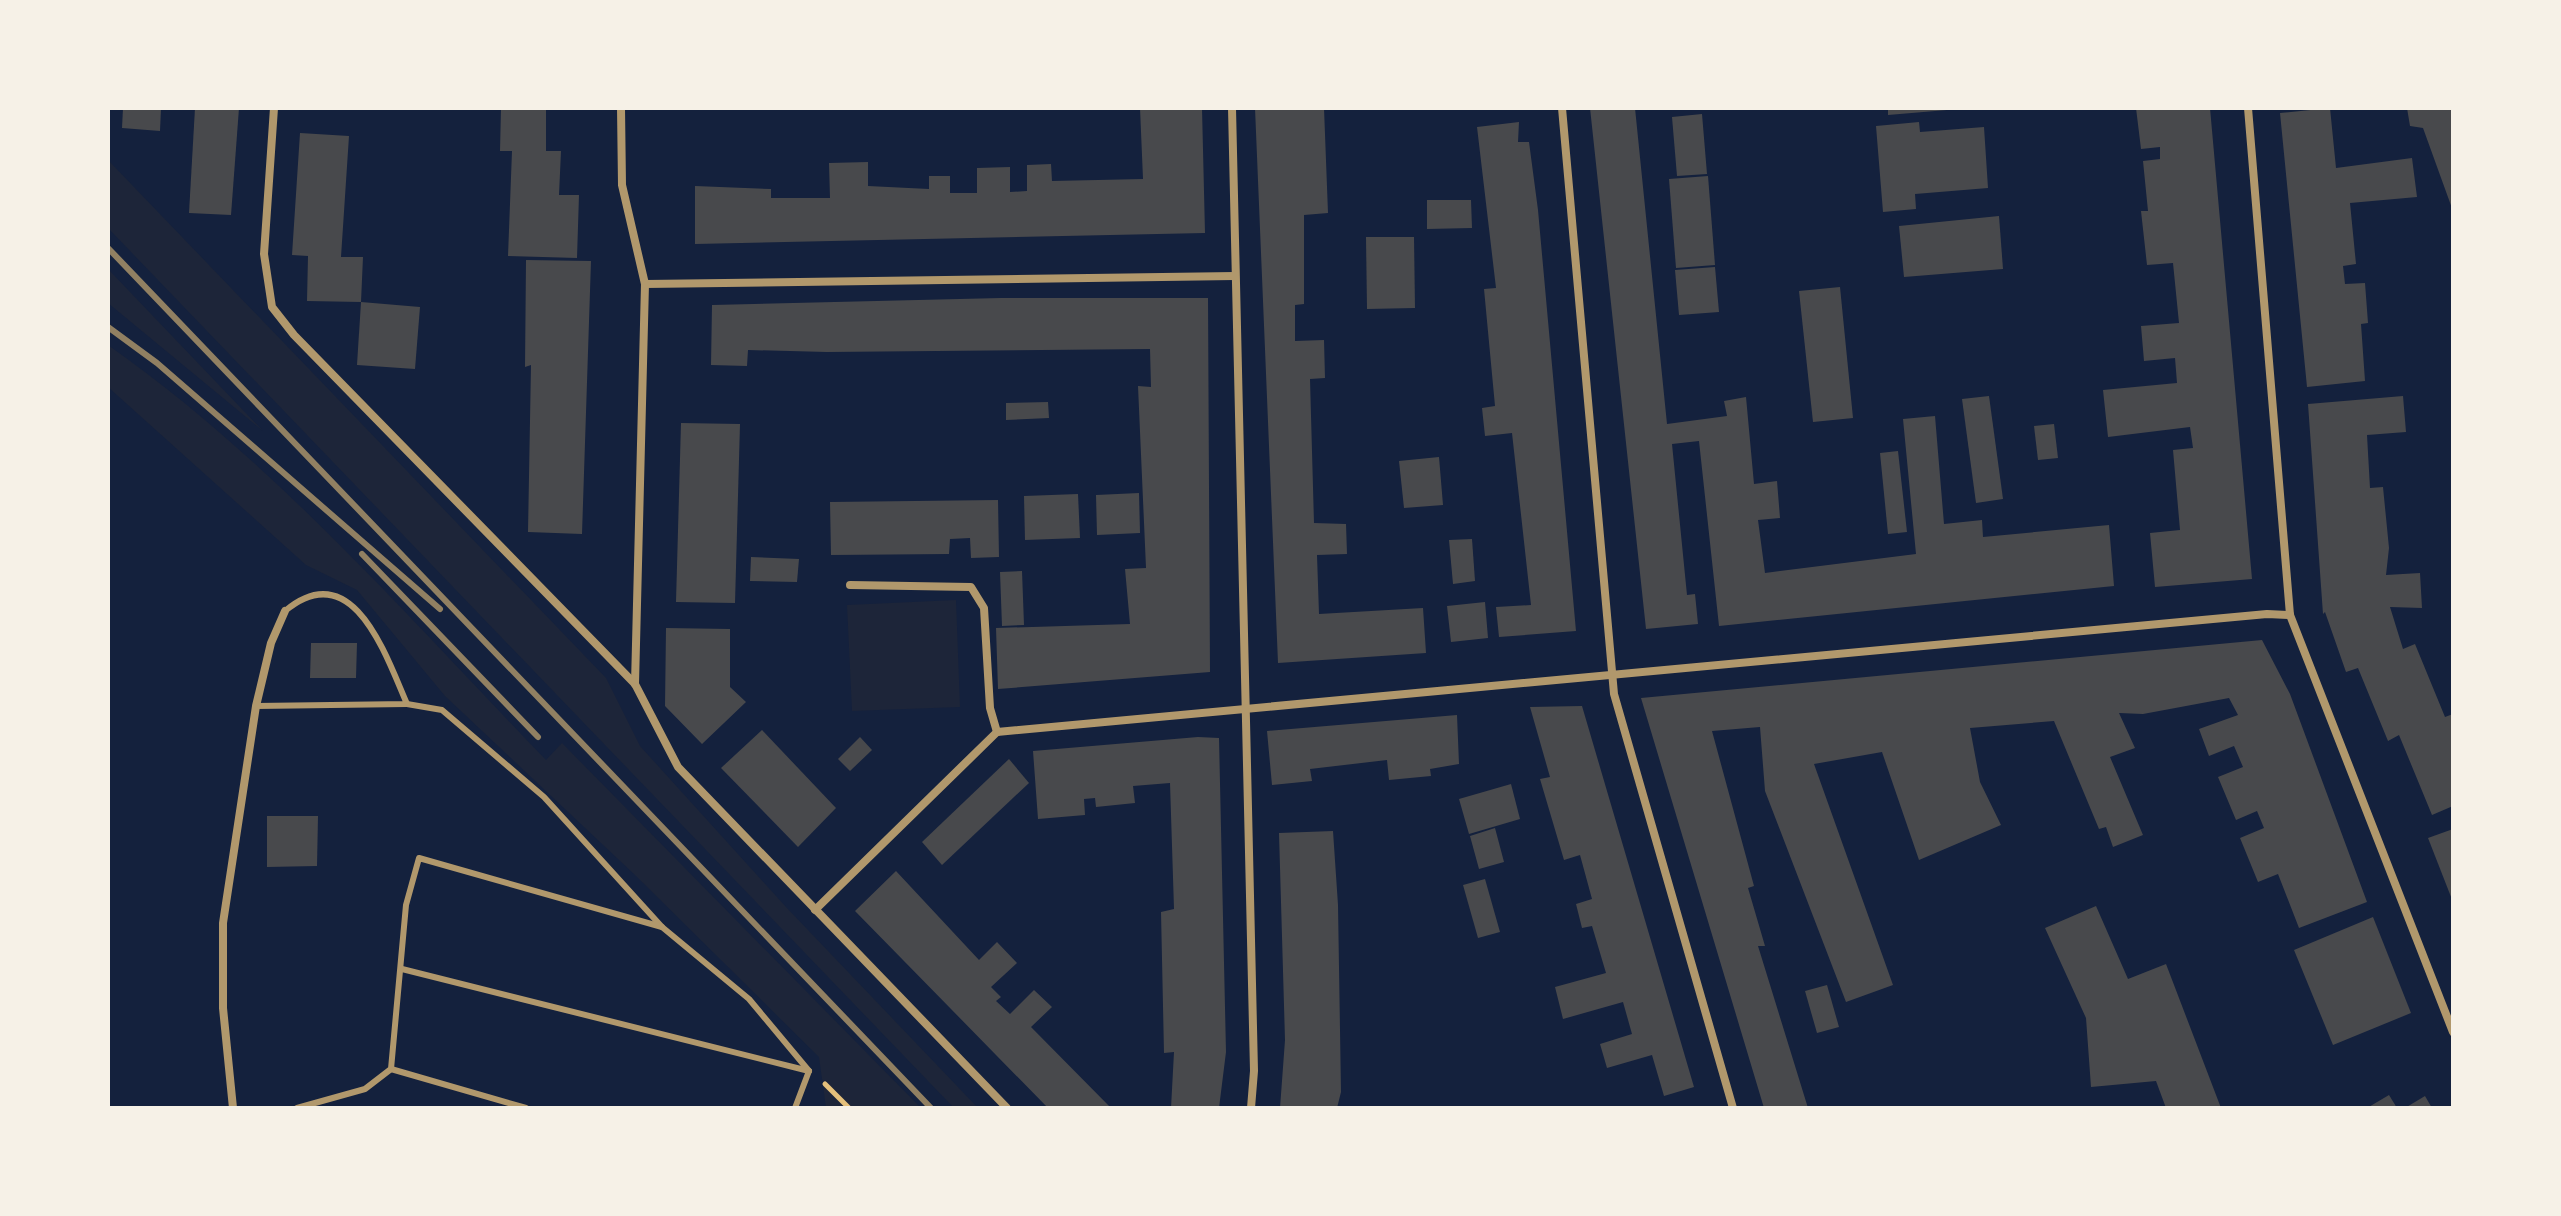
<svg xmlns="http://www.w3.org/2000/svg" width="2561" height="1216" viewBox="0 0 2561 1216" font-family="'Open Sans',sans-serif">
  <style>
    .green { fill: #1d2539 }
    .building { fill: #48494c }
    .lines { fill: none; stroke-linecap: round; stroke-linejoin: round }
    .path { stroke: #e5c07b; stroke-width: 5 }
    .service { stroke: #b1986c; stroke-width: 6 }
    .minor { stroke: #b1986c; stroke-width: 8 }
    .rail { stroke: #918062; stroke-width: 6 }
  </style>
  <rect width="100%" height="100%" fill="#14213d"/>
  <g class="green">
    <path d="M 108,160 L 606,678 L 640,746 L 786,907 L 978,1108 L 954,1108 L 108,228 Z"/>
    <path d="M 108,269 L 263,431 L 108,303 Z"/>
    <path d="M 108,345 C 273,461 406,615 546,760 L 562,743 L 921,1108 L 826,1108 L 819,1057 L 635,875 L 445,696 L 357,590 L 306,565 L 108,387 Z"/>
    <path d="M 956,600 L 960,707 L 852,711 L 847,605 Z"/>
  </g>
  <g class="building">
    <path d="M 123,108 L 161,108 L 160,131 L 122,128 Z"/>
    <path d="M 195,108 L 239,108 L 231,215 L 189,213 Z"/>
    <path d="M 501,108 L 546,108 L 546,151 L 561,151 L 559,195 L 579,195 L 577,258 L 508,256 L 512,151 L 500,151 Z"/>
    <path d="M 1140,108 L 1202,108 L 1205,233 L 695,244 L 695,186 L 771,189 L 771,198 L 830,198 L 829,163 L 868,162 L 868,186 L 929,189 L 929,176 L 950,176 L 950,193 L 977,193 L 977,168 L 1010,167 L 1010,192 L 1027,191 L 1027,165 L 1051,164 L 1052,181 L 1143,179 Z"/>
    <path d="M 1255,108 L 1324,108 L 1328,213 L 1304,215 L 1304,304 L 1295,305 L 1295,341 L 1324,340 L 1325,378 L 1310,379 L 1314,523 L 1346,524 L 1347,554 L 1317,555 L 1319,614 L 1423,608 L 1426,653 L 1278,663 Z"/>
    <path d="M 1590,108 L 1635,108 L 1667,424 L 1727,416 L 1724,401 L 1746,397 L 1754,484 L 1777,481 L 1780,518 L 1758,520 L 1765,573 L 1916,554 L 1903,419 L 1935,416 L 1944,524 L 1982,520 L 1983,537 L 2109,525 L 2114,586 L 1719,626 L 1699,441 L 1672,444 L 1687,595 L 1695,594 L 1698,624 L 1646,629 Z"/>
    <path d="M 1888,108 L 1947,108 L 1947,110 L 1888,115 Z"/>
    <path d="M 2136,108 L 2210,108 L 2252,579 L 2155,587 L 2150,533 L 2180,530 L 2173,450 L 2193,448 L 2190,427 L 2108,437 L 2103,390 L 2177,383 L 2175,358 L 2144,361 L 2141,326 L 2179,323 L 2173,263 L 2147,265 L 2141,211 L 2148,211 L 2143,161 L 2160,159 L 2160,147 L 2141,149 Z"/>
    <path d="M 2330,108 L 2336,168 L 2412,158 L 2417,197 L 2350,203 L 2356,264 L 2343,266 L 2345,284 L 2365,283 L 2368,323 L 2361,324 L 2365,381 L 2307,387 L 2280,113 Z"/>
    <path d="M 2407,108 L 2453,108 L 2453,211 L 2423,128 L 2410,126 Z"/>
    <path d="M 1702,114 L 1707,174 L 1677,176 L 1672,117 Z"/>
    <path d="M 1519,122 L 1518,142 L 1529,142 L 1538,210 L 1576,631 L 1499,637 L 1496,607 L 1531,605 L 1512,433 L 1485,436 L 1482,408 L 1495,406 L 1484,289 L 1496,288 L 1477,127 Z"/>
    <path d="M 1919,122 L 1920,132 L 1984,127 L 1988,188 L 1915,194 L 1916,209 L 1883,212 L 1876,126 Z"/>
    <path d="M 300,133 L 349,136 L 341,257 L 363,257 L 361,302 L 307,301 L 308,256 L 292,255 Z"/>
    <path d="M 1708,176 L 1715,265 L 1676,268 L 1669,179 Z"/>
    <path d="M 1427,200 L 1471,200 L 1472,228 L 1427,229 Z"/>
    <path d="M 1999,216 L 2003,269 L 1904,277 L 1899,226 Z"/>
    <path d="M 1366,237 L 1414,237 L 1415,308 L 1367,309 Z"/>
    <path d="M 526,260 L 591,261 L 582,534 L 528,532 L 531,365 L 525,367 Z"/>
    <path d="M 1715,267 L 1719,312 L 1679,315 L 1675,270 Z"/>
    <path d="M 1840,287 L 1853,418 L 1813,422 L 1799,291 Z"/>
    <path d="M 1001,298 L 1208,298 L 1210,672 L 998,689 L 996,628 L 1130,624 L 1125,569 L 1146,568 L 1138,386 L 1151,387 L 1150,349 L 827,352 L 748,350 L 747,366 L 711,365 L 712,305 Z"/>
    <path d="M 361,302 L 420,307 L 415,369 L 357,365 Z"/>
    <path d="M 1989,396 L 2003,499 L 1976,503 L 1962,399 Z"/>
    <path d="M 2403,396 L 2406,432 L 2367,435 L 2370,488 L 2383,487 L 2389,548 L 2386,575 L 2420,573 L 2422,608 L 2390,607 L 2403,649 L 2415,644 L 2445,717 L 2453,714 L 2453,806 L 2432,815 L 2399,735 L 2388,741 L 2358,668 L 2346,672 L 2325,612 L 2323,614 L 2308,404 Z"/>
    <path d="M 1048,402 L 1049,418 L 1006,420 L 1006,403 Z"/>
    <path d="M 681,423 L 740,424 L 735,603 L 676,602 Z"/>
    <path d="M 2054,424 L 2058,458 L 2038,460 L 2034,426 Z"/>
    <path d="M 1898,451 L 1907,532 L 1888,534 L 1880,453 Z"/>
    <path d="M 1439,457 L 1443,505 L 1404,508 L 1399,461 Z"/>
    <path d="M 1139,493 L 1140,533 L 1097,535 L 1096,495 Z"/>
    <path d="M 1078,494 L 1080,538 L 1025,540 L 1024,496 Z"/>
    <path d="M 998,500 L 999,557 L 971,558 L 970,538 L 950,539 L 949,554 L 831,555 L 830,502 Z"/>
    <path d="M 1472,539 L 1475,581 L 1453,584 L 1449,540 Z"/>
    <path d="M 751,557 L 799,559 L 797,582 L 750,581 Z"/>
    <path d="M 1022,571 L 1024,625 L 1002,626 L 1000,572 Z"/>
    <path d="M 1485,602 L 1488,638 L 1451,642 L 1447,606 Z"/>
    <path d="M 666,628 L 730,629 L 730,687 L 746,702 L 702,744 L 665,706 Z"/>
    <path d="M 2262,640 L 2290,694 L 2367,902 L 2299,928 L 2278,874 L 2258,882 L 2240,838 L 2264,828 L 2257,811 L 2236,820 L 2218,777 L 2243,767 L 2234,746 L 2209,756 L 2199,729 L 2238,715 L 2229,698 L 2143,714 L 2119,713 L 2135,748 L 2110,757 L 2143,835 L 2113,847 L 2106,827 L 2099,829 L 2054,721 L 1970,728 L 1980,782 L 2001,825 L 1919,860 L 1882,752 L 1814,764 L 1893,985 L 1846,1002 L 1765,791 L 1760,727 L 1712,731 L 1754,886 L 1748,888 L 1765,946 L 1758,946 L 1808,1108 L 1764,1108 L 1641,698 Z"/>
    <path d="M 311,643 L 357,643 L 356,678 L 310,678 Z"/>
    <path d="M 1582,706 L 1694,1087 L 1664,1096 L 1652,1055 L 1607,1068 L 1600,1044 L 1632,1034 L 1623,1002 L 1563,1019 L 1555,987 L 1606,973 L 1592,926 L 1582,928 L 1576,904 L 1592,899 L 1580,855 L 1564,860 L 1540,779 L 1550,777 L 1530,707 Z"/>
    <path d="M 1457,715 L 1459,764 L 1430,769 L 1431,776 L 1389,780 L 1387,760 L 1310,769 L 1312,781 L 1272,785 L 1267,731 Z"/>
    <path d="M 762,730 L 836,808 L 798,847 L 721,768 Z"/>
    <path d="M 860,737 L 872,750 L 850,771 L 838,759 Z"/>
    <path d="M 1198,737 L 1219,738 L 1226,1052 L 1219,1108 L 1171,1108 L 1174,1052 L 1164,1053 L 1161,912 L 1174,909 L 1170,783 L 1133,786 L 1135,803 L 1096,807 L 1095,798 L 1084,799 L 1085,815 L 1038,819 L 1033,751 Z"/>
    <path d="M 1009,759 L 1029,783 L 942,865 L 922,842 Z"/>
    <path d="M 1511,784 L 1520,819 L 1469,834 L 1459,799 Z"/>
    <path d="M 267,816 L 318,816 L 317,866 L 267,867 Z"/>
    <path d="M 1495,828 L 1504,862 L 1479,869 L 1470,836 Z"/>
    <path d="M 2453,829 L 2453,902 L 2428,838 Z"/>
    <path d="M 1333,831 L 1338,905 L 1341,1092 L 1337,1108 L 1280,1108 L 1285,1040 L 1279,833 Z"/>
    <path d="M 896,871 L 979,960 L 997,942 L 1017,963 L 991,987 L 1001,997 L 996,1001 L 1010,1014 L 1034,990 L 1052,1007 L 1031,1027 L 1111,1108 L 1048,1108 L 855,911 Z"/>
    <path d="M 1485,879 L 1500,932 L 1478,938 L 1463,885 Z"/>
    <path d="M 2096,906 L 2128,979 L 2166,964 L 2221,1108 L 2166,1108 L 2156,1081 L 2091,1087 L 2086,1018 L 2045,928 Z"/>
    <path d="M 2373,917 L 2411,1013 L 2333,1045 L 2294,950 Z"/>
    <path d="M 1827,985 L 1839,1027 L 1817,1033 L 1805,991 Z"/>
    <path d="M 2389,1095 L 2397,1108 L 2367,1108 Z"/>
    <path d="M 2425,1096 L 2432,1108 L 2405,1108 Z"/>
  </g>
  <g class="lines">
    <path class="path" d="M 825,1084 L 849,1108"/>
    <g class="service">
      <path d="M 407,704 L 442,710 L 544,797 L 662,927 L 749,999 L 809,1071"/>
      <path d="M 256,706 L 407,704 C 386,656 353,554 285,611"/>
      <path d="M 402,969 L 809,1071"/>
      <path d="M 391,1069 L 526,1108"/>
      <path d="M 297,1108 L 365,1089 L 391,1069 L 406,905 L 419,858 L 662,927"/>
      <path d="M 795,1108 L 809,1071"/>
    </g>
    <g class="minor">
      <path d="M 274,108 L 264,254 L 272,307 L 294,335 L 635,684 L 678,767 L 1007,1108"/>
      <path d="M 621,108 L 622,185 L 645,284 L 635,684"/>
      <path d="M 1232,108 L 1254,1071 L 1251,1108"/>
      <path d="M 1562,108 L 1614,694 L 1733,1108"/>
      <path d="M 2248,108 L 2290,615 L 2453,1032"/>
      <path d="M 645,284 L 1235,276"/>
      <path d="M 850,585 L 971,587 L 984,608 L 990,708 L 997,732"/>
      <path d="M 997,732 L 2267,614 L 2290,615"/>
      <path d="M 815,910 L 997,732"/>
      <path d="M 233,1108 L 223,1008 L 223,923 L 256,706 L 271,643 L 285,611"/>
    </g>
    <g class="rail">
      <path d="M 108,248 L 931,1108"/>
      <path d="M 108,327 L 157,363 L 440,609"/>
      <path d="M 362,554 L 538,737"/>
    </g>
  </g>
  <rect width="2561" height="1216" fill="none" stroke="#f6f1e7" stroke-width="220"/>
</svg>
